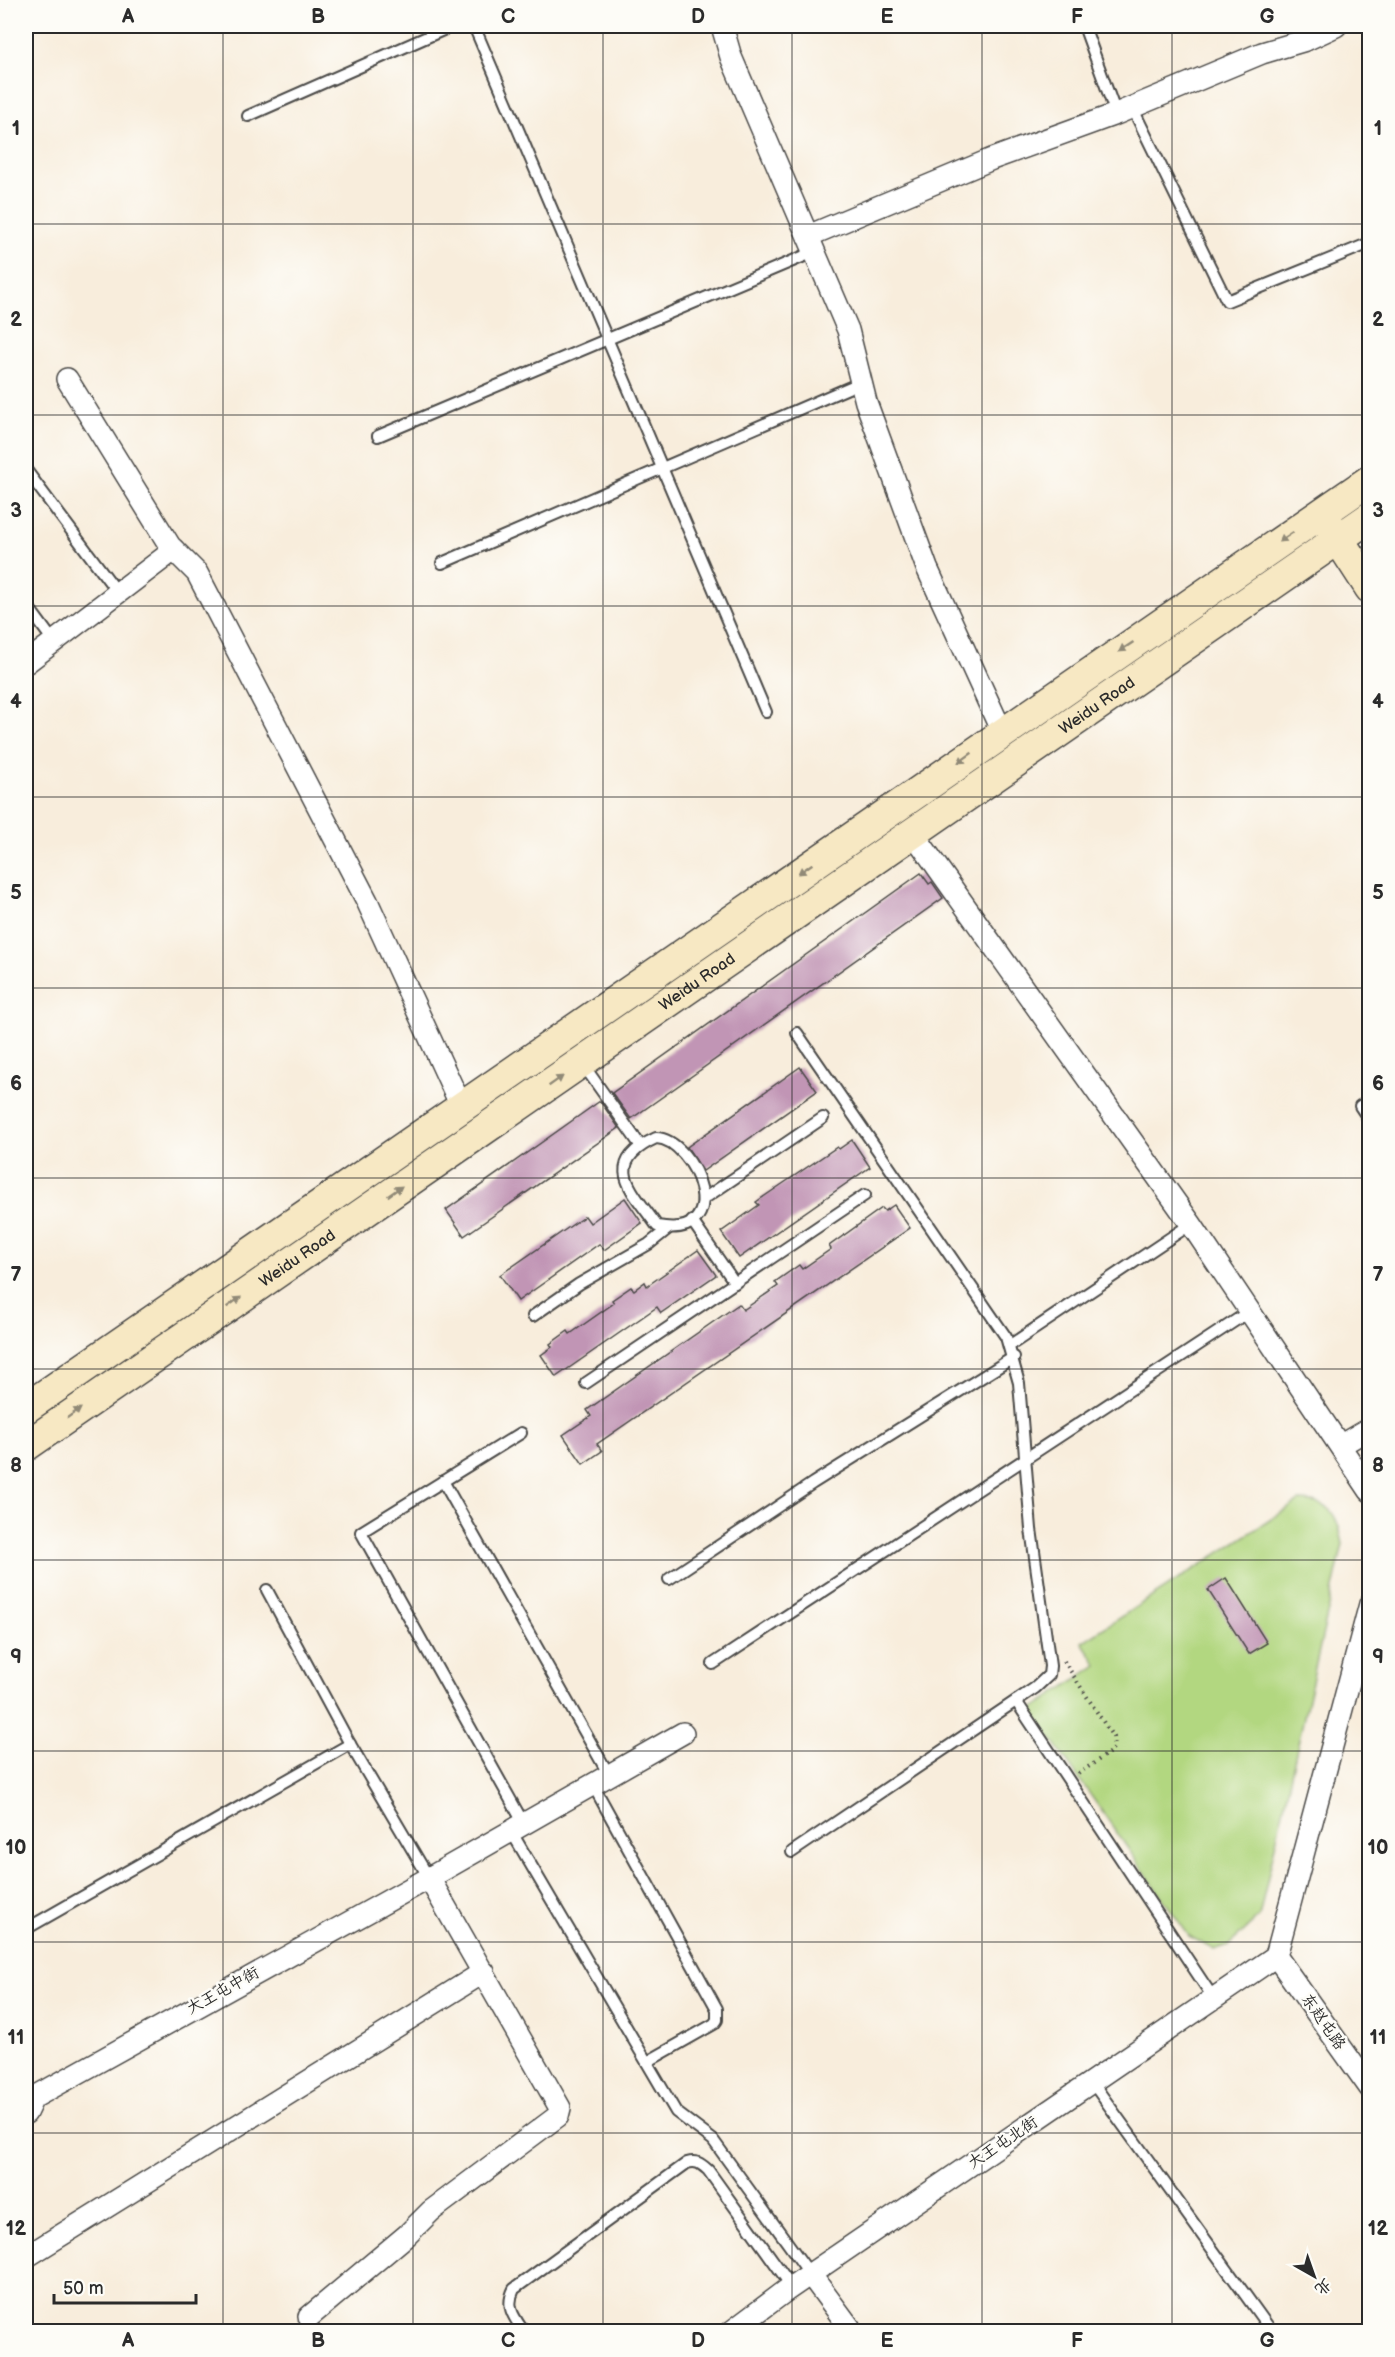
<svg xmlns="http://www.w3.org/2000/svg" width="1395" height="2357" viewBox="0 0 1395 2357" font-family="'Balsamiq Sans','LXGW WenKai TC',sans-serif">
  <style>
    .green { fill: #b2d780; stroke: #6e8156; stroke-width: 1.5 }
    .building { fill: #c195b5 }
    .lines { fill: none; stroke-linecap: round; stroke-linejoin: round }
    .lane-casing { stroke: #4a4846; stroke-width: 14 }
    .street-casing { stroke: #4a4846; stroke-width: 24 }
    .secondary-casing { stroke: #4a4846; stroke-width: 33 }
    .path { stroke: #4a4846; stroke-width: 4; stroke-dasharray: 1.5 4.5; stroke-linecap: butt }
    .lane { stroke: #fff; stroke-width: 10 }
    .street { stroke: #fff; stroke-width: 21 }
    .secondary { stroke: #f7e8c3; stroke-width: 30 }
    .oneway { fill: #918a77 }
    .grid { fill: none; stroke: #2b2b2b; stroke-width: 1.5; stroke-opacity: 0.55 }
    .labels { text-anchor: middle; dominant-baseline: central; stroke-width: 5; stroke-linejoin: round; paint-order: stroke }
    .street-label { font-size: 16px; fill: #2b2b2b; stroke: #fdfcf7 }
    .neatline { fill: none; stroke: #2b2b2b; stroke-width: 2 }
    .grid-label { font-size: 20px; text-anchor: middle; font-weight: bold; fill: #2b2b2b }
  </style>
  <rect width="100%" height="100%" fill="#fdfcf7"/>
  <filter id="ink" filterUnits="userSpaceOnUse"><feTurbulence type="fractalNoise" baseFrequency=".0167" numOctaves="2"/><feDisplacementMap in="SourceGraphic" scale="12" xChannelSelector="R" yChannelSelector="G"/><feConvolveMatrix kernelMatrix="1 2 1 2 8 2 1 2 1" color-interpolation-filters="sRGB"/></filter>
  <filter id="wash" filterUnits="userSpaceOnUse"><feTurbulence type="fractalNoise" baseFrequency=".008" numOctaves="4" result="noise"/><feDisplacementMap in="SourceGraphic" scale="24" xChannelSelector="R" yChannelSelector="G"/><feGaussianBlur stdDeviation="1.35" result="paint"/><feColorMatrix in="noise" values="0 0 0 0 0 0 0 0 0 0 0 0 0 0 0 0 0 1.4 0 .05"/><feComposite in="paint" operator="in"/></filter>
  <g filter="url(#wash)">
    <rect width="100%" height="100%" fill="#f8eddc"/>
    <path class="green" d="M 1299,1501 C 1332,1501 1337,1515 1343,1544 L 1259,1917 L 1229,1945 L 1214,1950 L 1189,1936 L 1031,1710 L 1097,1665 L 1082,1642 Z"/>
    <g id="blocks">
      <g class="building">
        <path d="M 921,873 L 929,884 L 932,882 L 943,898 L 631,1119 L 612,1093 Z"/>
        <path d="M 800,1067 L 817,1091 L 703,1171 L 687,1147 Z"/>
        <path d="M 600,1101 L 619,1128 L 464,1236 L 446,1210 Z"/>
        <path d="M 852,1140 L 870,1167 L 739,1258 L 721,1232 L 759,1205 L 756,1202 L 775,1189 L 837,1147 L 839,1149 Z"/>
        <path d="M 625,1198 L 642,1223 L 604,1250 L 599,1244 L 518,1301 L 500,1275 L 585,1216 L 590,1223 Z"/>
        <path d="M 894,1205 L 910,1228 L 597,1444 L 602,1451 L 583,1464 L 563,1435 L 591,1416 L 587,1410 L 739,1304 L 743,1310 L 778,1286 L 775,1282 L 799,1265 L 802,1269 L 831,1249 L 829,1246 L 882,1208 L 885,1211 Z"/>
        <path d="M 698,1250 L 716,1275 L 661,1313 L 657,1307 L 556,1377 L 541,1355 L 552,1347 L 550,1344 L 568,1331 L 570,1334 L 614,1303 L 612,1300 L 631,1287 L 634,1290 L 645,1282 L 647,1286 Z"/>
        <path d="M 1226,1578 L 1267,1643 L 1249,1654 L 1208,1590 Z"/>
      </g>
    </g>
  </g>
  <g filter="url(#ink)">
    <use href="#blocks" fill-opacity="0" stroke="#4a4846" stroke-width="1.5"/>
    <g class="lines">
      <g class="lane-casing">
        <g id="lane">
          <path d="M 474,26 L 766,712"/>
          <path d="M 1084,26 L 1116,114"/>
          <path d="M 1132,107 L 1227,301 L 1370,243"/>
          <path d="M 248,116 L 452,26"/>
          <path d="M 378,436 L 814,252"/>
          <path d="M 26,470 L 118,593"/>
          <path d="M 442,563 L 862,382"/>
          <path d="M 26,604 L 54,642"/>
          <path d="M 582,1063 L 640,1145"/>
          <path d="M 1370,1100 L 1360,1106 L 1370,1121"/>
          <path d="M 656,1138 C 695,1139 737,1241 657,1226 C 633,1191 600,1164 656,1138 Z"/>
          <path d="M 705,1198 L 823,1118"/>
          <path d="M 692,1221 L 735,1283"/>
          <path d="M 533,1316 L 579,1284 L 649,1244 L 669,1228"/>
          <path d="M 1009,1346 L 1191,1224"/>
          <path d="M 586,1383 L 865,1195"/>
          <path d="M 521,1433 L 361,1532 L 524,1824"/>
          <path d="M 443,1481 L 609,1775"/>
          <path d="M 669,1579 L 813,1483 L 1014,1357"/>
          <path d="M 267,1590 L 350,1744 L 429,1878"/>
          <path d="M 713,1664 L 1250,1311"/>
          <path d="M 1016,1701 L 1214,1999"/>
          <path d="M 593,1785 L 717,2009 L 717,2020 L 714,2024 L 647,2062"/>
          <path d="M 511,1831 L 676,2112 L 713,2140 L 810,2274"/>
          <path d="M 792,1852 L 1035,1688 L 1049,1675 L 1050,1666 L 1031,1529 L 1019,1383 L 1006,1337 L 797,1033"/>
          <path d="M 26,1929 L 350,1744"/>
          <path d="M 1092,2082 L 1272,2332"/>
          <path d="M 524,2332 C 514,2317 505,2307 514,2289 L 687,2163 C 697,2160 701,2164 708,2170 L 792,2287"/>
        </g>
      </g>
      <g class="street-casing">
        <g id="street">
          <path d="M 722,26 L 731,57 L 848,330 L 866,402 L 927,568 L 1002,732"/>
          <path d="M 808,236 L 992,159 L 1116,114 L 1262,53 L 1306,40 L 1336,26"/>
          <path d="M 67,379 L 170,546 L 197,573 L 367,901 L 461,1106"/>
          <path d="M 26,663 L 174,550"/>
          <path d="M 913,833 L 1191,1224 L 1370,1491"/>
          <path d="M 1341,1445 L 1370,1428"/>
          <path d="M 1276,1956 L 1370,1604"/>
          <path d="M 1276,1956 L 1370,2088"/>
          <path d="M 26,2113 L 33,2098 L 429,1878 L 683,1733"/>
          <path d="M 26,2257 L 484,1972"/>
          <path d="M 810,2274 L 853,2332"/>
          <path d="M 309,2317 L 407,2235 L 431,2211 L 558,2116 L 560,2108 L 429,1878"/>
          <path d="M 731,2332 L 787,2290 L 1276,1956"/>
        </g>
      </g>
      <g class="secondary-casing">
        <g id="secondary">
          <path d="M 1328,523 L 1370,588"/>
          <path d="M 26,1408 L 1370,480"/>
          <path id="s1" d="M 26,1446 L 1370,517"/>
        </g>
      </g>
      <path class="path" d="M 1064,1661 L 1113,1737 L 1114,1747 L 1110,1752 L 1078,1774"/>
      <use href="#lane" class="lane"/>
      <use href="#street" class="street"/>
      <use href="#secondary" class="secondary"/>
    </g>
    <defs><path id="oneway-solid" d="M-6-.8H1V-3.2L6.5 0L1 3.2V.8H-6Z" transform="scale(1.5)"/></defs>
    <g class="oneway">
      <use href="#oneway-solid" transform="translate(1286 537) rotate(146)"/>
      <use href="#oneway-solid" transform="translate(1126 647) rotate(146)"/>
      <use href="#oneway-solid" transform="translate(965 758) rotate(145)"/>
      <use href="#oneway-solid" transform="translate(805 869) rotate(145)"/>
      <use href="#oneway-solid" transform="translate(556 1081) rotate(-35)"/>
      <use href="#oneway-solid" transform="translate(395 1191) rotate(-35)"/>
      <use href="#oneway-solid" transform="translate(234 1302) rotate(-35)"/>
      <use href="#oneway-solid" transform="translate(74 1413) rotate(-35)"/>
    </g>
  </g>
  <path class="grid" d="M 223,26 L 223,2332M 413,26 L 413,2332M 603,26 L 603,2332M 792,26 L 792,2332M 982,26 L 982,2332M 1172,26 L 1172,2332M 26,224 L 1370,224M 26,415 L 1370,415M 26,606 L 1370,606M 26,797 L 1370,797M 26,988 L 1370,988M 26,1178 L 1370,1178M 26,1369 L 1370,1369M 26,1560 L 1370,1560M 26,1751 L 1370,1751M 26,1942 L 1370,1942M 26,2133 L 1370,2133"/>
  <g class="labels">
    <g class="street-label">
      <text stroke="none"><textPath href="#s1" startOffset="1302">Weidu Road</textPath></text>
      <text stroke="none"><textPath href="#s1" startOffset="816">Weidu Road</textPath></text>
      <text stroke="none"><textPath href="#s1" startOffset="330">Weidu Road</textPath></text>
      <text transform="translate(223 1991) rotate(-29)">大王屯中街</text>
      <text transform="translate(1323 2022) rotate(55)">东赵屯路</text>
      <text transform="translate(1003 2143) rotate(-34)">大王屯北街</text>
    </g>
  </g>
  <rect width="1395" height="2357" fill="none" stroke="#fdfcf7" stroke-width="66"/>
  <g transform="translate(1314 2276) rotate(140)" stroke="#fdfcf7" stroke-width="4.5" paint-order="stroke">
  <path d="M0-4.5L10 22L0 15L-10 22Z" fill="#2b2b2b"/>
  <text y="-9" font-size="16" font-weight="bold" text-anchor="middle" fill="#2b2b2b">北</text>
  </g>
  <path d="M54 2294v9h142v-9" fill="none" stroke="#2b2b2b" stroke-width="3"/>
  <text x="63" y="2294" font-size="18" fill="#2b2b2b" stroke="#fdfcf7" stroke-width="4.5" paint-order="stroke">50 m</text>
  <rect x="33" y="33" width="1329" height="2291" class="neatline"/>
  <g class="grid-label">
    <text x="128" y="23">A</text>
    <text x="318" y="23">B</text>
    <text x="508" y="23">C</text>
    <text x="698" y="23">D</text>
    <text x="887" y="23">E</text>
    <text x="1077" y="23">F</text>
    <text x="1267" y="23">G</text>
    <text x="16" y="135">1</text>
    <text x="1378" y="135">1</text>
    <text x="16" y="326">2</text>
    <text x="1378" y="326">2</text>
    <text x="16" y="517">3</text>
    <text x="1378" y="517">3</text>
    <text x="16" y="708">4</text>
    <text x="1378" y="708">4</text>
    <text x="16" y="899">5</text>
    <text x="1378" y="899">5</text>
    <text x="16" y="1090">6</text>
    <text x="1378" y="1090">6</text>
    <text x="16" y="1281">7</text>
    <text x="1378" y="1281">7</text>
    <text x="16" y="1472">8</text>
    <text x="1378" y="1472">8</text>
    <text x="16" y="1663">9</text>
    <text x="1378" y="1663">9</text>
    <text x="16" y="1854">10</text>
    <text x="1378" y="1854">10</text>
    <text x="16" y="2044">11</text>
    <text x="1378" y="2044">11</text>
    <text x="16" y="2235">12</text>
    <text x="1378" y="2235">12</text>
    <text x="128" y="2347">A</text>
    <text x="318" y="2347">B</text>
    <text x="508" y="2347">C</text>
    <text x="698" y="2347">D</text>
    <text x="887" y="2347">E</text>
    <text x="1077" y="2347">F</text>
    <text x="1267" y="2347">G</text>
  </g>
</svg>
